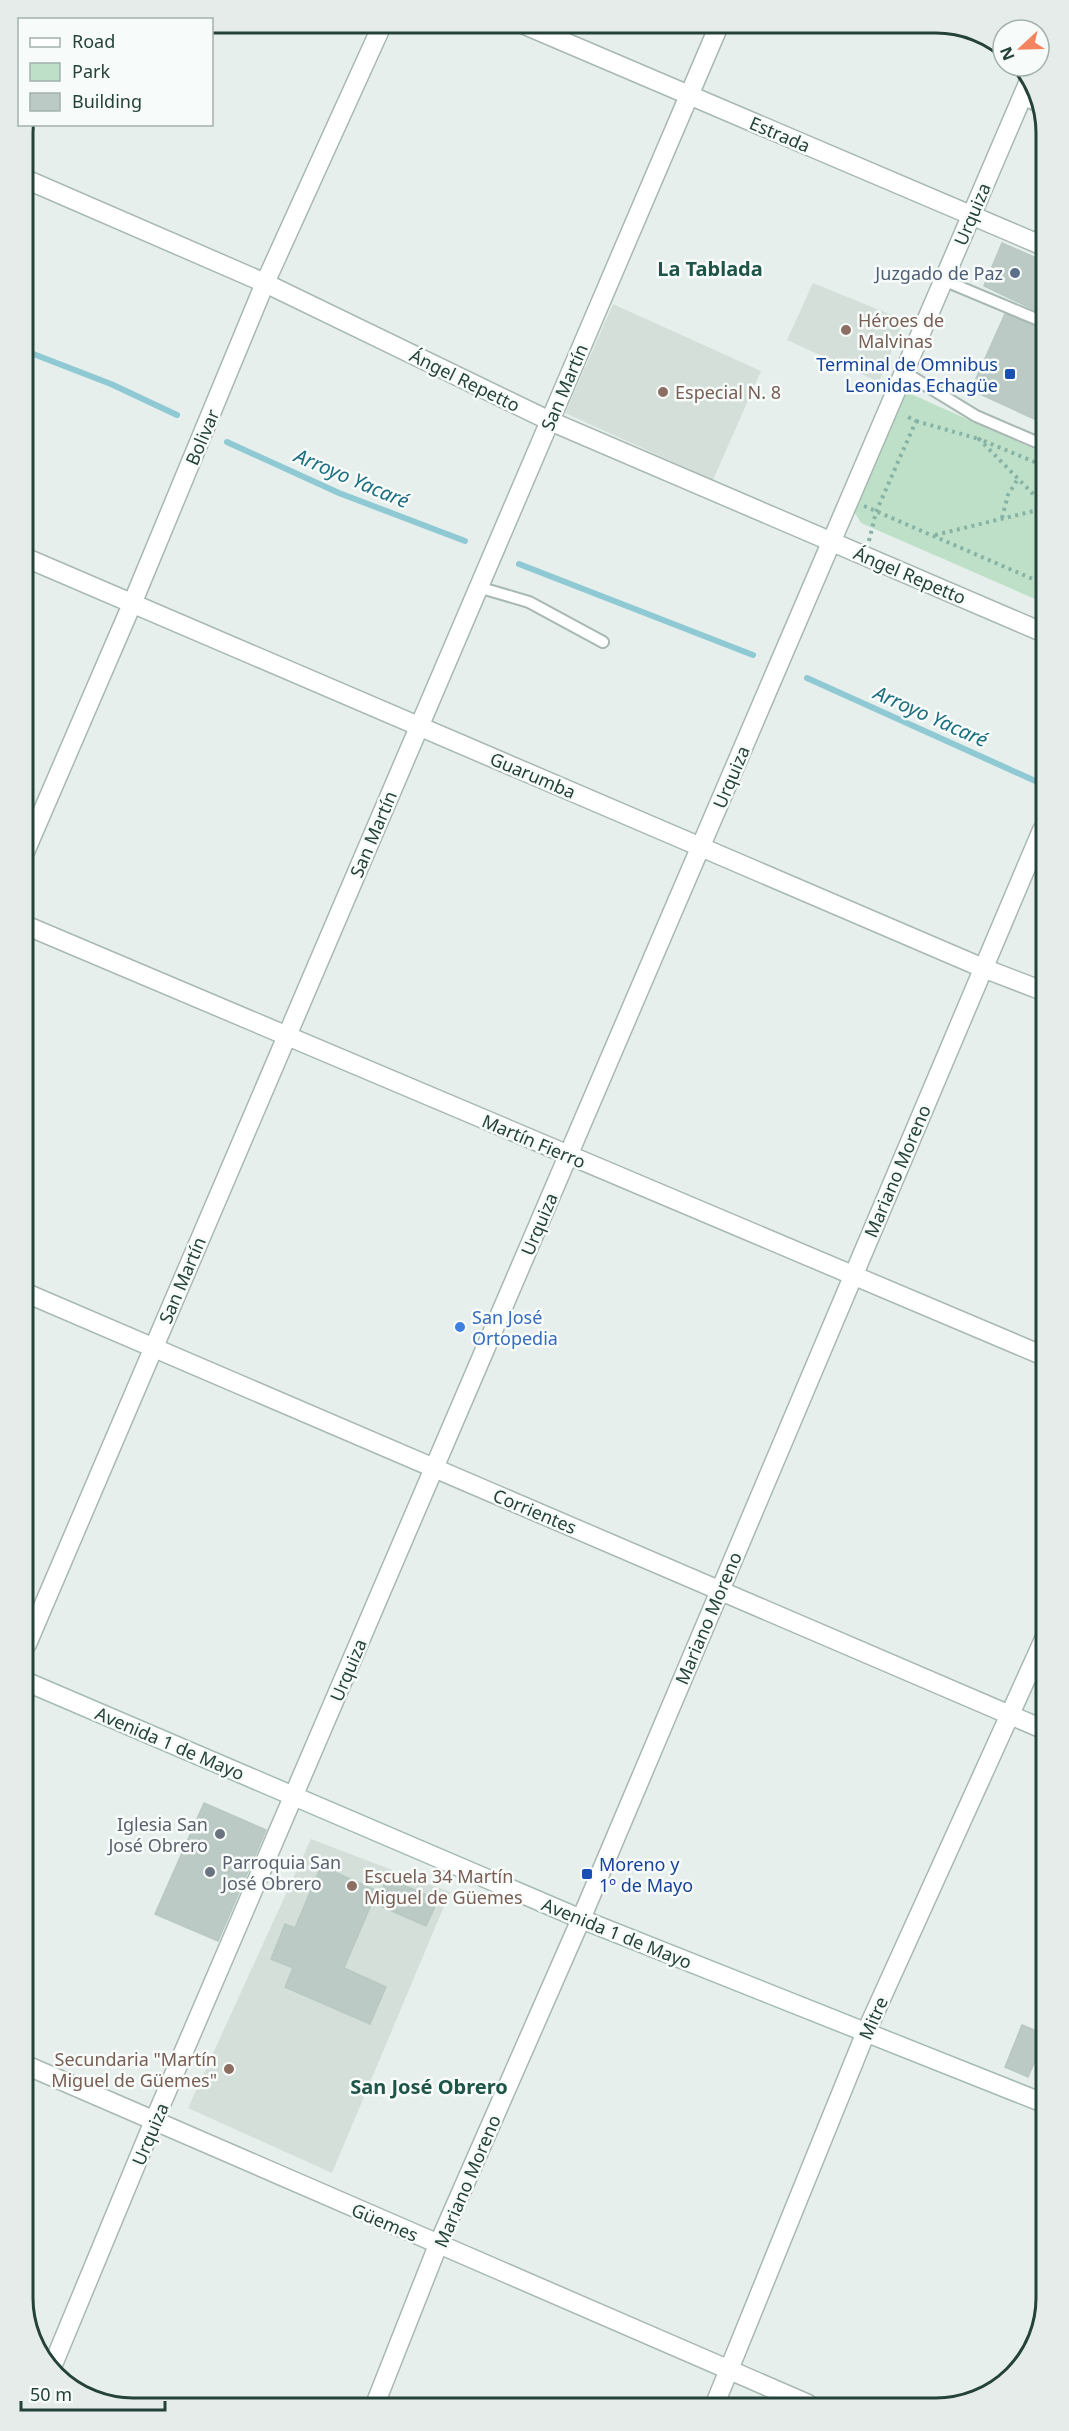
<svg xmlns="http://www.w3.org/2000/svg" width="1069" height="2431" viewBox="0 0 1069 2431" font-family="'Noto Sans',sans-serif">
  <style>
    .built { fill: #d4dfda }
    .green { fill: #bfe0c8 }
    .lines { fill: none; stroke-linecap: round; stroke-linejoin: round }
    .stream { stroke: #8ec9d4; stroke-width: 6 }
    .building { fill: #bbcac4; stroke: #b8c9c2; stroke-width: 1.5 }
    .lane-casing { stroke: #a8b8b2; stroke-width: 14 }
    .street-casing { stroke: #a8b8b2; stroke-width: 21 }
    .secondary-casing { stroke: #a4bbb3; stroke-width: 21 }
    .path { stroke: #86b3a5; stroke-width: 4; stroke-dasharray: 3 4.5; stroke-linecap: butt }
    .lane { stroke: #fff; stroke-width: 10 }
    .street { stroke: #fff; stroke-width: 18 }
    .secondary { stroke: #fff; stroke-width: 18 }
    .service-dot { fill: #5c6f8a; stroke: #f7fbf9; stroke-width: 2 }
    .education-dot { fill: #8d6e63; stroke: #f7fbf9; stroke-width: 2 }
    .transit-dot { fill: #1a4fb4; stroke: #f7fbf9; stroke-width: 2 }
    .shop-dot { fill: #3f7fe0; stroke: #f7fbf9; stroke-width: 2 }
    .worship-dot { fill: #6b7280; stroke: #f7fbf9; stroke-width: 2 }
    .labels { text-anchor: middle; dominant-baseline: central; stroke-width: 5; stroke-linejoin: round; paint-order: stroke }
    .street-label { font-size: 18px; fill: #24423a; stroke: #f7fbf9 }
    .service-label { font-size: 18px; fill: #4e5e75; stroke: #f7fbf9; text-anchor: end }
    .education-label { font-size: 18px; fill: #785e54; stroke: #f7fbf9; text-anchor: start }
    .transit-label { font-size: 18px; fill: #164399; stroke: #f7fbf9; text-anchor: end }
    .shop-label { font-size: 18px; fill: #366cbe; stroke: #f7fbf9; text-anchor: start }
    .worship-label { font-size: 18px; fill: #5b616d; stroke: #f7fbf9; text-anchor: end }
    .neighbourhood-label { font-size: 20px; font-weight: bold; fill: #1f5548; stroke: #f7fbf9 }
    .water-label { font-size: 20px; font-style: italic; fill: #1c6f80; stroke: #f7fbf9 }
    .rim { fill: none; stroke: #24423a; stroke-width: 3 }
  </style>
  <rect width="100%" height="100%" fill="#e6efeb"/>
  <g class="built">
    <path d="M 813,283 L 904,320 L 879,382 L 787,340 Z"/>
    <path d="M 613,304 L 761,371 L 713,480 L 565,413 Z"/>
    <path d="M 311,1839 L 450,1892 L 332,2173 L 188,2108 Z"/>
  </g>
  <path class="green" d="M 902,390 L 1041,452 L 1042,602 L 861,523 L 855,513 L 856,499 Z"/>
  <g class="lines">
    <g class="stream">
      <path d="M 23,350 L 111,384 L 177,415"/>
      <path d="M 227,442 L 339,493 L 465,541"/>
      <path d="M 519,564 L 753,655"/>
      <path d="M 807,678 L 1042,784"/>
    </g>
  </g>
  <g class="building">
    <path d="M 1002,243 L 1041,260 L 1041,313 L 984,286 Z"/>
    <path d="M 1005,314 L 1041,328 L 1041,422 L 971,390 Z"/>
    <path d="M 204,1803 L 266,1830 L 218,1941 L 155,1914 Z"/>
    <path d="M 321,1866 L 377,1891 L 344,1968 L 386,1987 L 370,2024 L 285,1987 L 293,1968 L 271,1959 L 285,1924 L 295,1928 Z"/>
    <path d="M 387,1878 L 438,1900 L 426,1926 L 376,1904 Z"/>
    <path d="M 1022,2025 L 1046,2035 L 1028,2077 L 1005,2067 Z"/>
  </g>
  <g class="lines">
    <g class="lane-casing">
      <g id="lane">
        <path d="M 1021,99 L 1041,107"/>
        <path d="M 943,280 L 1041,321"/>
        <path d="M 904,372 L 976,416 L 1041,444"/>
        <path d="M 478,587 L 529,602 L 603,642"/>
      </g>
    </g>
    <g class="street-casing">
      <g id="street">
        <path d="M 520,23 L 1041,245"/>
        <path d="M 23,178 L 265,283 L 550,421 L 1042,632"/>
        <path d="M 24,557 L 983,968 L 1043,991"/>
        <path d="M 25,852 L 132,604 L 265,283 L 383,23"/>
        <path d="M 25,925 L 1044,1356"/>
        <path d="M 26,1293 L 1045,1730"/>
        <path d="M 27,1644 L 720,23"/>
        <path d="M 28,2066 L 808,2404"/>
        <path d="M 52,2367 L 154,2121 L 1029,81"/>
        <path d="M 715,2404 L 866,2032 L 1045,1637"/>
        <path d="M 374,2407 L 438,2245 L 581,1919 L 1042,830"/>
      </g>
    </g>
    <g class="secondary-casing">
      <path id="secondary" d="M 27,1682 L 581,1919 L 1046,2104"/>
    </g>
    <g class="path">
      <path d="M 916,421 L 979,439"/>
      <path d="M 1042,465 L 979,439 L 1042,503"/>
      <path d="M 864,506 L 1042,583"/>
      <path d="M 1002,518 L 1008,495 L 1019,477"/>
      <path d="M 935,535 L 1042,509"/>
      <path d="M 869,541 L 876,512 L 916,421 L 904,415"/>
    </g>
    <use href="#lane" class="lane"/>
    <use href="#street" class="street"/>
    <use href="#secondary" class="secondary"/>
  </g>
  <circle class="service-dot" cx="1015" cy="273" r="6"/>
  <g class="education-dot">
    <circle cx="846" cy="330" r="6"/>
    <circle cx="663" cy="392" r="6"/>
    <circle cx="352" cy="1886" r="6"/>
    <circle cx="229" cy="2069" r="6"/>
  </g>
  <g class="transit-dot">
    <rect x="1004" y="368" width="12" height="12" rx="3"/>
    <rect x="581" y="1868" width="12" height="12" rx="3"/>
  </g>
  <circle class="shop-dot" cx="460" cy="1327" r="6"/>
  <g class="worship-dot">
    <circle cx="220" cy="1834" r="6"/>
    <circle cx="210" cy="1872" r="6"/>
  </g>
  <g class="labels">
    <g class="street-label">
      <text transform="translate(780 134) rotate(23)">Estrada</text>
      <text transform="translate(972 214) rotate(-67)">Urquiza</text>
      <text transform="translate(465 380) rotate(26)">Ángel Repetto</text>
      <text transform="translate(564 387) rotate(-67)">San Martín</text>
      <text transform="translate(202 437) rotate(-67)">Bolivar</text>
      <text transform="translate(910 575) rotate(23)">Ángel Repetto</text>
      <text transform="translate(533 775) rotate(23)">Guarumba</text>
      <text transform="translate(731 777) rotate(-67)">Urquiza</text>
      <text transform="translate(373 834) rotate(-67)">San Martín</text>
      <text transform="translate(534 1141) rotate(23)">Martín Fierro</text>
      <text transform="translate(897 1171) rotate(-67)">Mariano Moreno</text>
      <text transform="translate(539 1224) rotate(-67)">Urquiza</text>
      <text transform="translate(182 1280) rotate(-67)">San Martín</text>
      <text transform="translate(535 1511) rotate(23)">Corrientes</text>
      <text transform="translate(708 1618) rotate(-67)">Mariano Moreno</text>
      <text transform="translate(348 1670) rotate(-67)">Urquiza</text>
      <text transform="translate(170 1743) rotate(23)">Avenida 1 de Mayo</text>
      <text transform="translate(617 1933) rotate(22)">Avenida 1 de Mayo</text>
      <text transform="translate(873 2018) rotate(-66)">Mitre</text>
      <text transform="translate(150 2134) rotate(-67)">Urquiza</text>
      <text transform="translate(467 2181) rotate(-67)">Mariano Moreno</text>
      <text transform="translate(385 2222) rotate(23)">Güemes</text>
    </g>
    <g class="service-label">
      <text x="1003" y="273">Juzgado de Paz</text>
    </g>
    <g class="education-label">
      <text x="858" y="320">Héroes de<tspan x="858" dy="21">Malvinas</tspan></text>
      <text x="675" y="392">Especial N. 8</text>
      <text x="364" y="1876">Escuela 34 Martín<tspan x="364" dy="21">Miguel de Güemes</tspan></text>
      <text x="217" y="2059" text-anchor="end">Secundaria "Martín<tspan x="217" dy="21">Miguel de Güemes"</tspan></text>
    </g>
    <g class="transit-label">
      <text x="998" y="364">Terminal de Omnibus<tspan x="998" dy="21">Leonidas Echagüe</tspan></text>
      <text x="599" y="1864" text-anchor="start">Moreno y<tspan x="599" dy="21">1º de Mayo</tspan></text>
    </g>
    <g class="shop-label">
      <text x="472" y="1317">San José<tspan x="472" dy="21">Ortopedia</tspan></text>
    </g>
    <g class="worship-label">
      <text x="208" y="1824">Iglesia San<tspan x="208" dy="21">José Obrero</tspan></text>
      <text x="222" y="1862" text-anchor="start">Parroquia San<tspan x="222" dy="21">José Obrero</tspan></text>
    </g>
    <g class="neighbourhood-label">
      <text x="710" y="268">La Tablada</text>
      <text x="429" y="2086">San José Obrero</text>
    </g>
    <g class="water-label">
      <text transform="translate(352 478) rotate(23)">Arroyo Yacaré</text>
      <text transform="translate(931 716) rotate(24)">Arroyo Yacaré</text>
    </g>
  </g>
  <path d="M0 0H1069V2431H0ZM133 33H936A100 100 0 0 1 1036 133V2298A100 100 0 0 1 936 2398H133A100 100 0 0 1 33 2298V133A100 100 0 0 1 133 33Z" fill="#e6ecea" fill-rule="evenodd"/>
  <path class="rim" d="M133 33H936A100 100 0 0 1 1036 133V2298A100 100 0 0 1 936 2398H133A100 100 0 0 1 33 2298V133A100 100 0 0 1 133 33Z"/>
  <rect x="18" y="18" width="195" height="108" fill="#f7fbf9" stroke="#a3b1ad" stroke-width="1.5"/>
  <rect x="30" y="38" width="30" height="9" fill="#ffffff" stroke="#a3b1ad" stroke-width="1.5"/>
  <text x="72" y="48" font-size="18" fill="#24423a">Road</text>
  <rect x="30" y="63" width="30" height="18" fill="#bfe0c8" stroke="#a3b1ad" stroke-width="1.5"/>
  <text x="72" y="78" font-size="18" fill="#24423a">Park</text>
  <rect x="30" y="93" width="30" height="18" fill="#bbcac4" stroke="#a3b1ad" stroke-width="1.5"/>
  <text x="72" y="108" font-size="18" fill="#24423a">Building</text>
  <g transform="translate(1021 48) rotate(248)"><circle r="28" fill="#f7fbf9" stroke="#a3b1ad" stroke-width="1.5"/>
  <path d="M0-4.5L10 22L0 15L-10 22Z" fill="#f4845f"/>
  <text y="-9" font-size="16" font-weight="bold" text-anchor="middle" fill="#24423a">N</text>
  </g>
  <path d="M21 2401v9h144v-9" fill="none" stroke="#24423a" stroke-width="3"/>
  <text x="30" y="2401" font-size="18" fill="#24423a" stroke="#f7fbf9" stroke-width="4.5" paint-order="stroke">50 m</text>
</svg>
